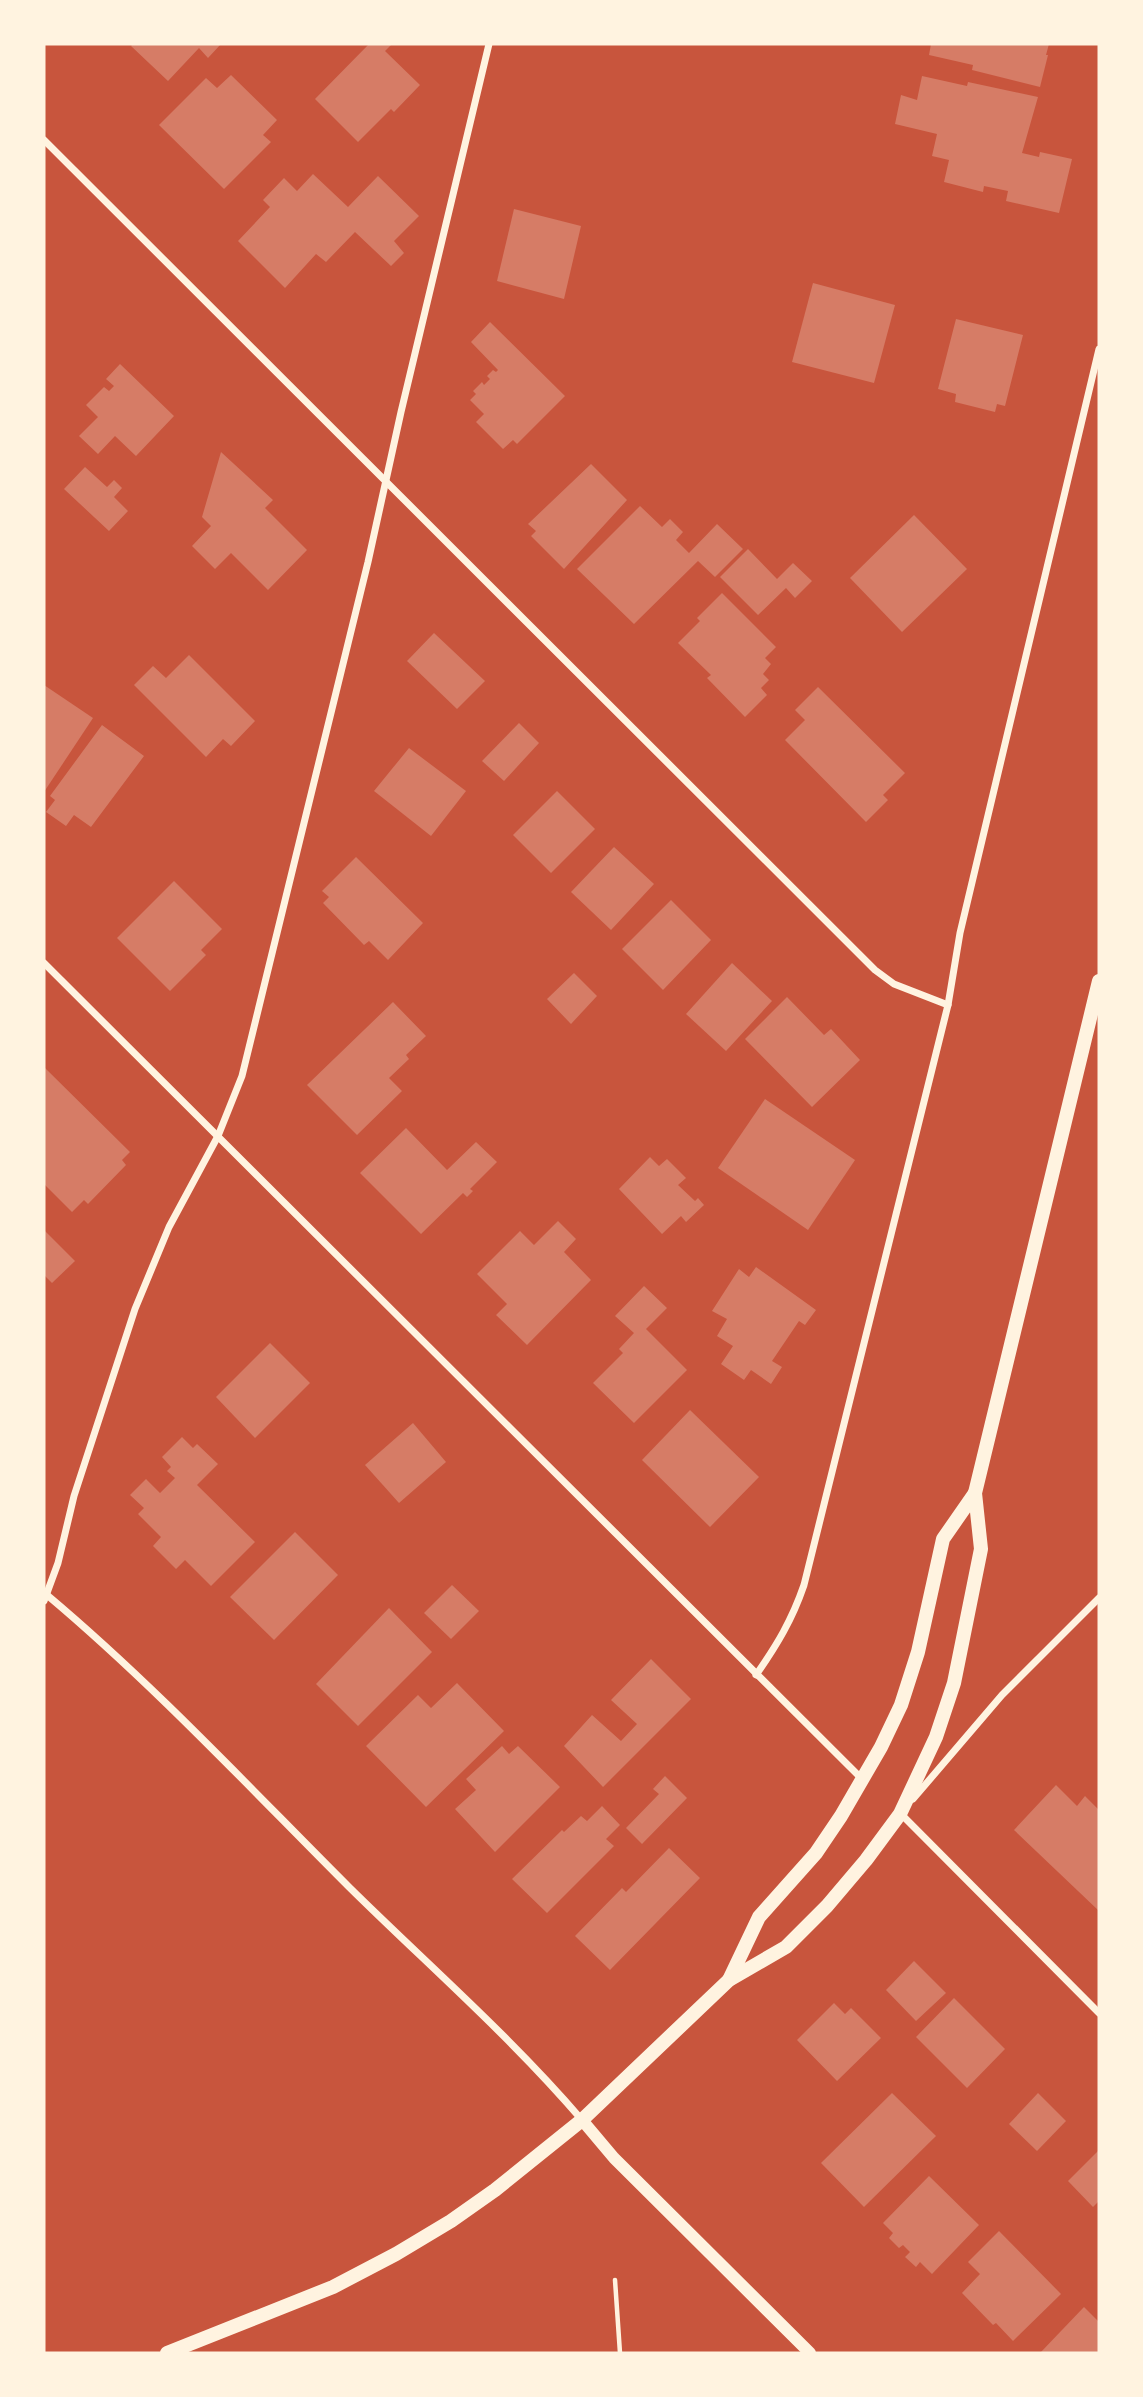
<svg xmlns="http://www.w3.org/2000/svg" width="1143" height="2397" viewBox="0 0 1143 2397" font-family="Lora,serif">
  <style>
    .building { fill: #d67c66 }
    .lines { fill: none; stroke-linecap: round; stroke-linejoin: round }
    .path { stroke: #fff3e0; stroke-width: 4.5 }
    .minor { stroke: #fff3e0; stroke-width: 7 }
    .tertiary { stroke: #fff3e0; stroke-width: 12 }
    .secondary { stroke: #fff3e0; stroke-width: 14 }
  </style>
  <rect width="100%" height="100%" fill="#c8553d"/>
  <g class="building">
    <path d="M 133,44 L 221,44 L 208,58 L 199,48 L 168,81 L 131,46 Z"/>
    <path d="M 369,44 L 392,44 L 385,51 L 420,85 L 394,112 L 391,109 L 358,142 L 315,99 Z"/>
    <path d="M 931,44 L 1049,44 L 1046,55 L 1048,55 L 1040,87 L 972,70 L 973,65 L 929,55 Z"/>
    <path d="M 231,75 L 277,120 L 263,135 L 271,142 L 224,189 L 159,125 L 206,78 L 217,88 Z"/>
    <path d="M 922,76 L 967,86 L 968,82 L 1038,97 L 1022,153 L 1039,157 L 1040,152 L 1072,159 L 1059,213 L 1006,201 L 1008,191 L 984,186 L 983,192 L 944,182 L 949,160 L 932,156 L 937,134 L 895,124 L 901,95 L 917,100 Z"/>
    <path d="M 313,174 L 348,207 L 378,176 L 419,216 L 394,241 L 404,253 L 391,266 L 355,232 L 326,262 L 316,254 L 285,288 L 238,241 L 270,207 L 263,200 L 284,178 L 297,191 Z"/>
    <path d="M 514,209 L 581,226 L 564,299 L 497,281 Z"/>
    <path d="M 813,283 L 895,305 L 874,383 L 792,362 Z"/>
    <path d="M 956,319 L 1023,335 L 1005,406 L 997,404 L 995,412 L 955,402 L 956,394 L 938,389 Z"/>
    <path d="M 490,322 L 565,396 L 517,444 L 513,440 L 503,449 L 476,422 L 484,414 L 470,400 L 476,394 L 473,391 L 482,382 L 484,385 L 490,379 L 487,376 L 493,370 L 496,372 L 498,370 L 471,342 Z"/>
    <path d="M 120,364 L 174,416 L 136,456 L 115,436 L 98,454 L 79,436 L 98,417 L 86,405 L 104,387 L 109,391 L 114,386 L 106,379 Z"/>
    <path d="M 221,452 L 273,500 L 265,508 L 307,550 L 268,590 L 231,553 L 215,569 L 192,546 L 211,526 L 202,517 Z"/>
    <path d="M 591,464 L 627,500 L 564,569 L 531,536 L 536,531 L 528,524 Z"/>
    <path d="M 85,467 L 107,487 L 114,480 L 122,488 L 114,497 L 128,511 L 109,531 L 64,489 Z"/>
    <path d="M 640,506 L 662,527 L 670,519 L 683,532 L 676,540 L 689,553 L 717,524 L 743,549 L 715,577 L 698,561 L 634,624 L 577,569 Z"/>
    <path d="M 914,515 L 967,569 L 902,632 L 850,578 Z"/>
    <path d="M 748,549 L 777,579 L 793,563 L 812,581 L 795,598 L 786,588 L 758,615 L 720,577 Z"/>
    <path d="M 722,593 L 776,647 L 765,658 L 771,664 L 763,674 L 769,680 L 761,688 L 767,695 L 745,717 L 707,678 L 711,675 L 678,643 L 700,621 L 697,618 Z"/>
    <path d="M 434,633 L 485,681 L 457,709 L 407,661 Z"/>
    <path d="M 189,655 L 255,721 L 231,746 L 223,739 L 206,757 L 134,685 L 153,666 L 166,678 Z"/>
    <path d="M 44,685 L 93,718 L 44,792 Z"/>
    <path d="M 818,687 L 905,773 L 883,795 L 888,800 L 866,822 L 785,740 L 805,720 L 795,710 Z"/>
    <path d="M 519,723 L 539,743 L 504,781 L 482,761 Z"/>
    <path d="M 102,725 L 144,756 L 91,827 L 74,815 L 66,826 L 46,812 L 55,800 L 50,796 Z"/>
    <path d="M 409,748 L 466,791 L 431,836 L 374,791 Z"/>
    <path d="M 557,791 L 595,829 L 551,873 L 513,835 Z"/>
    <path d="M 614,847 L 654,884 L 611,930 L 571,892 Z"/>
    <path d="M 356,857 L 423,923 L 388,960 L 369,941 L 364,945 L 323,903 L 329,897 L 322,891 Z"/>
    <path d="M 174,881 L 222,929 L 201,950 L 206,955 L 170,991 L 117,938 Z"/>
    <path d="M 671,900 L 711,940 L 663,990 L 622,949 Z"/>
    <path d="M 732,963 L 772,1001 L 726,1051 L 686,1014 Z"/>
    <path d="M 574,973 L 597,996 L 571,1024 L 547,999 Z"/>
    <path d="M 787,997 L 824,1035 L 831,1029 L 860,1060 L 812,1107 L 745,1039 Z"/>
    <path d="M 393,1002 L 426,1036 L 406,1055 L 409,1059 L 389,1078 L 402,1091 L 357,1135 L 307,1085 Z"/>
    <path d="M 44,1067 L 130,1152 L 122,1160 L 126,1165 L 88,1204 L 84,1200 L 72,1212 L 44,1184 Z"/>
    <path d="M 765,1099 L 855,1160 L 808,1230 L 718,1168 Z"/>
    <path d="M 406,1128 L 447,1170 L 476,1142 L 497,1162 L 470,1189 L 473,1191 L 467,1197 L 463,1193 L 421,1234 L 360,1173 Z"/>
    <path d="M 650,1157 L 659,1166 L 667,1159 L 686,1178 L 678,1185 L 695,1201 L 698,1198 L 704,1205 L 686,1222 L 681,1216 L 662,1234 L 619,1189 Z"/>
    <path d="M 558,1221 L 576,1239 L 564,1252 L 591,1280 L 527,1345 L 496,1315 L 507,1304 L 477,1274 L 520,1231 L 534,1245 Z"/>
    <path d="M 44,1230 L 75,1261 L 52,1283 L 44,1275 Z"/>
    <path d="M 756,1267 L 816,1310 L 805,1325 L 799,1321 L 772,1361 L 782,1367 L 771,1384 L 751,1370 L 744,1380 L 721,1364 L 733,1346 L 717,1336 L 727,1319 L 712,1311 L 739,1269 L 749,1277 Z"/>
    <path d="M 644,1286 L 667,1308 L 646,1329 L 687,1370 L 634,1423 L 593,1383 L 623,1353 L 619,1349 L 634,1333 L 615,1316 Z"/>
    <path d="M 270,1343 L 310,1383 L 255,1438 L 216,1397 Z"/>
    <path d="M 690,1410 L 759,1477 L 710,1527 L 642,1460 Z"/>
    <path d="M 413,1423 L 446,1462 L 399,1503 L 365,1465 Z"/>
    <path d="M 182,1437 L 193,1448 L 197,1444 L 218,1464 L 197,1485 L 255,1542 L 211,1586 L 185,1560 L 176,1569 L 153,1546 L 161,1537 L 138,1514 L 144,1508 L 130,1495 L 146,1479 L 160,1493 L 175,1478 L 167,1471 L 171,1467 L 162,1457 Z"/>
    <path d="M 295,1532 L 338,1575 L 274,1640 L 230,1597 Z"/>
    <path d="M 452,1585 L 479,1611 L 451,1639 L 424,1613 Z"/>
    <path d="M 389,1608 L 432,1652 L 358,1726 L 316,1684 Z"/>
    <path d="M 651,1659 L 691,1699 L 603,1787 L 564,1746 L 592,1715 L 621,1741 L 637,1724 L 611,1700 Z"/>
    <path d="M 457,1683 L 504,1731 L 426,1807 L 366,1746 L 418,1695 L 431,1708 Z"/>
    <path d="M 502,1746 L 509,1754 L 518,1746 L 560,1787 L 495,1852 L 455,1809 L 476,1790 L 466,1779 Z"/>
    <path d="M 665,1776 L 687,1798 L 642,1844 L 626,1828 L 659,1794 L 653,1789 Z"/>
    <path d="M 1056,1785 L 1077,1806 L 1085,1796 L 1099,1810 L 1099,1911 L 1014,1830 Z"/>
    <path d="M 602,1806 L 620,1825 L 606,1839 L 614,1846 L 547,1913 L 512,1879 L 562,1830 L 564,1832 L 581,1816 L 587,1821 Z"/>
    <path d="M 669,1848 L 700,1878 L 610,1970 L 575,1936 L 622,1888 L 626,1892 Z"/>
    <path d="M 914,1961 L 946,1993 L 916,2021 L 886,1990 Z"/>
    <path d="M 954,1998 L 1005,2049 L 967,2088 L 916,2037 Z"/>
    <path d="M 834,2003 L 845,2014 L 851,2008 L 881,2038 L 837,2081 L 797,2040 Z"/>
    <path d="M 892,2093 L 936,2136 L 864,2207 L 821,2163 Z"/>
    <path d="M 1038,2093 L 1066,2121 L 1037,2151 L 1009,2124 Z"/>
    <path d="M 1099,2150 L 1099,2201 L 1093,2207 L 1068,2181 Z"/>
    <path d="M 929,2176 L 979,2225 L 932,2274 L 920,2262 L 916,2267 L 905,2257 L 910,2252 L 903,2245 L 899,2248 L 889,2238 L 893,2233 L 883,2223 Z"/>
    <path d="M 999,2231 L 1061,2294 L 1013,2341 L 996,2323 L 993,2325 L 962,2293 L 980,2274 L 968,2262 Z"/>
    <path d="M 1084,2307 L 1099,2322 L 1099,2353 L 1040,2353 Z"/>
  </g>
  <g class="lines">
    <path class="path" d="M 615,2280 L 620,2353"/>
    <g class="minor">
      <path d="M 44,140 L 875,970 L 894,984 L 948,1005"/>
      <path d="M 44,963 L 863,1780"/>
      <path d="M 47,1595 C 154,1685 250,1788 349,1887 C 427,1964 510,2036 582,2120"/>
      <path d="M 44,1601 L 58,1563 L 74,1496 L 135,1309 L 169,1227 L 218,1136 L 242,1076 L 368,562 L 401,412 L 489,44"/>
      <path d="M 756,1675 C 777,1645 792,1620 804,1585 L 948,1005 L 960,933 L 1099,349"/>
      <path d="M 913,1799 L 1002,1695 L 1099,1598"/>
      <path d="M 900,1813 L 1099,2013"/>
    </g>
    <path class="tertiary" d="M 582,2120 L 614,2158 L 810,2353"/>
    <g class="secondary">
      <path d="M 729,1980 L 759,1917 L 816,1853 L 841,1816 L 881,1747 L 901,1705 L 918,1652 L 943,1539 L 975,1493"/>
      <path d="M 167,2353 L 333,2287 L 396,2254 L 451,2221 L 495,2190 L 582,2120 L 729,1980 L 786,1947 L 827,1906 L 866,1860 L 900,1814 L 936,1737 L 954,1683 L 981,1549 L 975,1493 L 1099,981"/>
    </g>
  </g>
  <rect width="1143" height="2397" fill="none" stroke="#fff3e0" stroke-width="91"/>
</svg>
